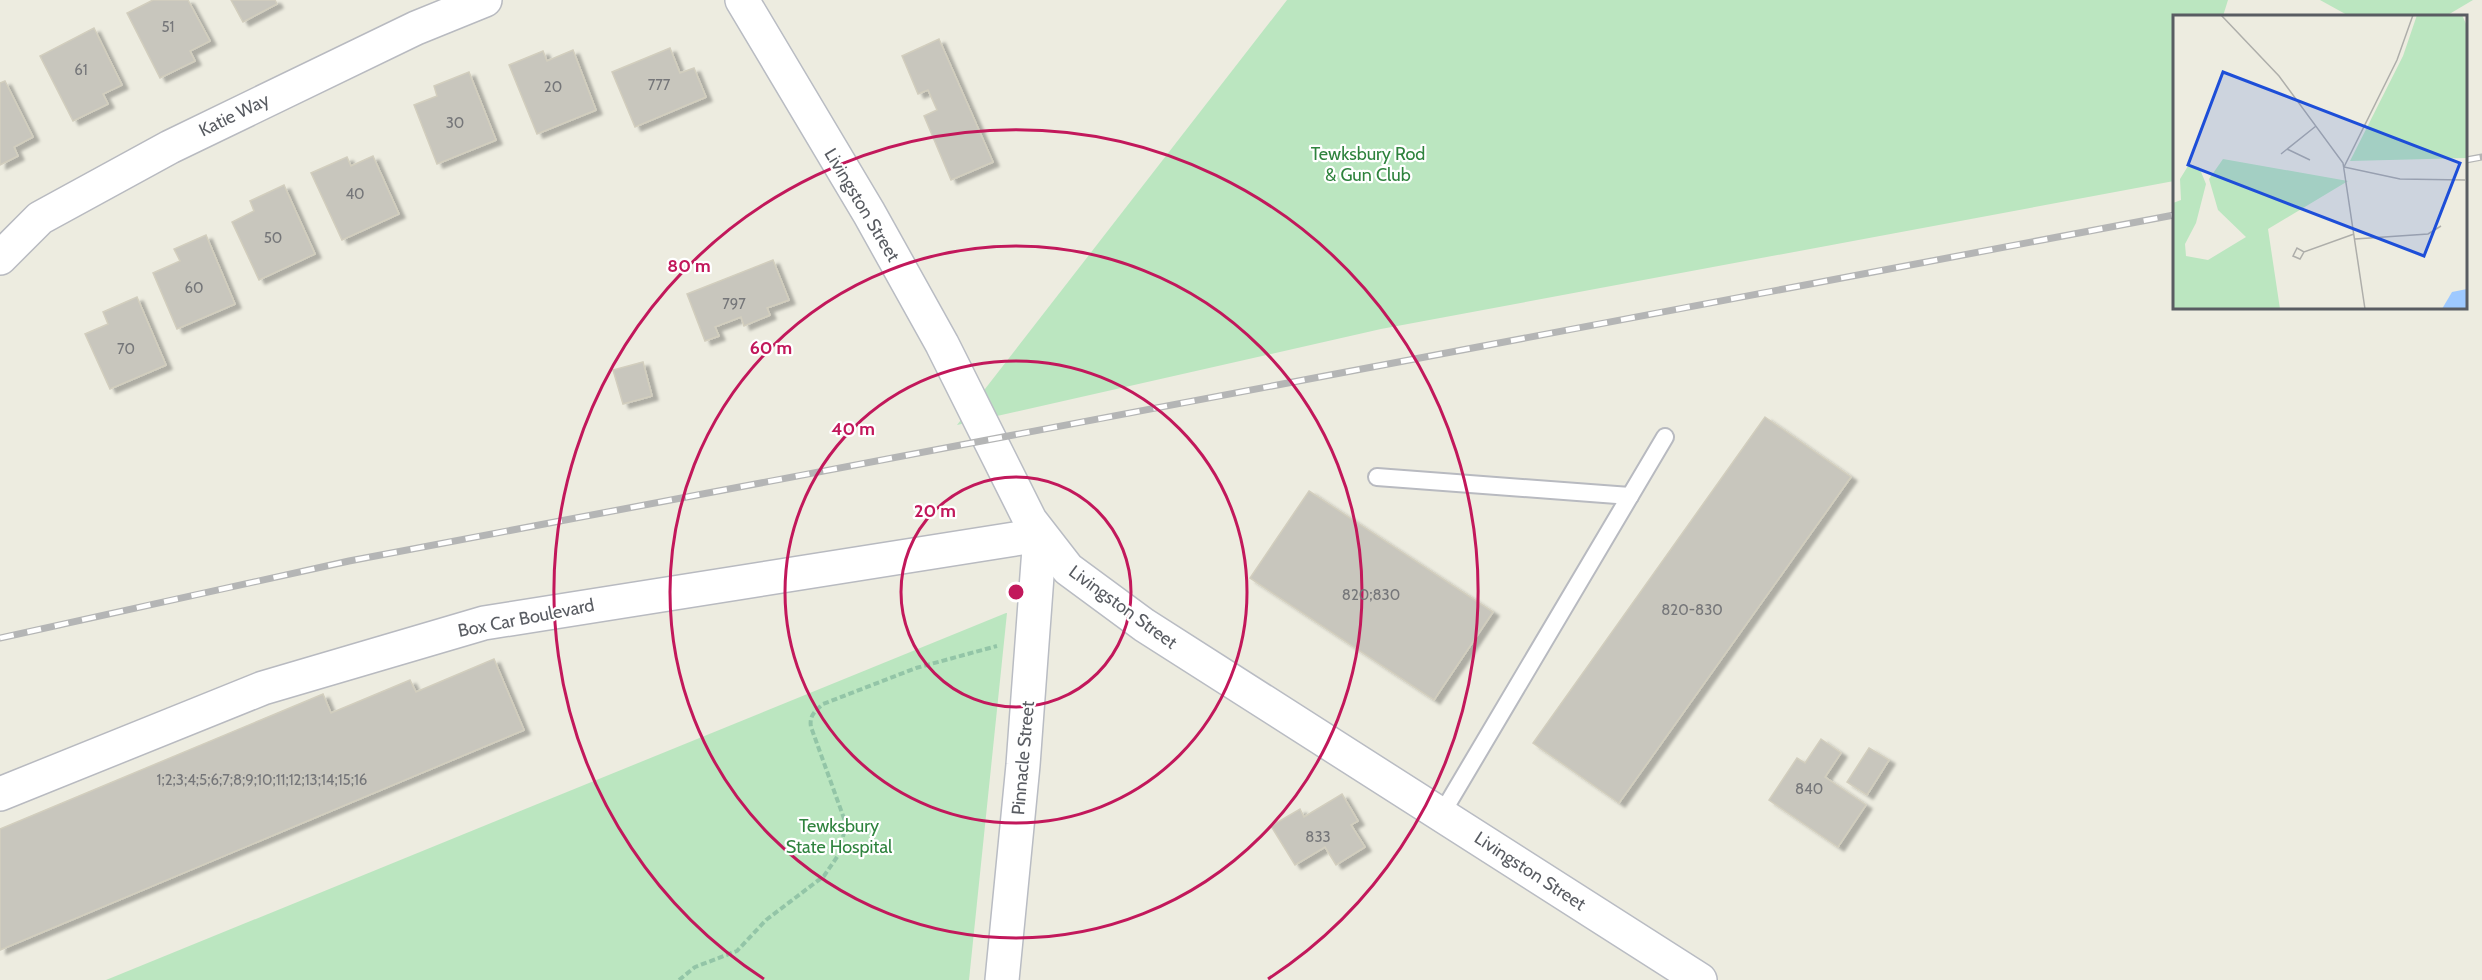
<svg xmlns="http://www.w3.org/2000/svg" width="2482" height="980" viewBox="0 0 2482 980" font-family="Cabin,sans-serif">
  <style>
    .green { fill: #bbe6c0 }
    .building { fill: #c8c6bd; stroke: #d2cebe; stroke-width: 1.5; filter: url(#shadow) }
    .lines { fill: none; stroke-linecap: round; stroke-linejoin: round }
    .lane-casing { stroke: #b8bac0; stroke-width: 20 }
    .street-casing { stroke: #b8bac0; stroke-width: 36 }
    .secondary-casing { stroke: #b9bcc3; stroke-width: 36 }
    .path { stroke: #93c5a7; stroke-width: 4; stroke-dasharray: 6 3; stroke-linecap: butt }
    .lane { stroke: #fff; stroke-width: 16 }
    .street { stroke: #fff; stroke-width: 33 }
    .secondary { stroke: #fff; stroke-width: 33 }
    .rail-casing { stroke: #b4b5b5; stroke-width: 7 }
    .rail { stroke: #fff; stroke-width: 4.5; stroke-dasharray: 14; stroke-linecap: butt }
    .ring { fill: none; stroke: #c2185b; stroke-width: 3 }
    .labels { text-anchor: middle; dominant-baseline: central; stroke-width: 4.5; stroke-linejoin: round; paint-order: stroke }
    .number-label { font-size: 15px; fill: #757679 }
    .street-label { font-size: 18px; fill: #595c62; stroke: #fff }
    .park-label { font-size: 18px; fill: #2f833e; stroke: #fff }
    .inset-road { fill: none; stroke: #aeaeaa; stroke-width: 1.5 }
    .view { fill: #1d4ed8; fill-opacity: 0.15; stroke: #1d4ed8; stroke-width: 3 }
    .inset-edge { fill: none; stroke: #595c62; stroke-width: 3 }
    .centre { fill: #c2185b; stroke: #fff; stroke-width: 3 }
    .ring-label { font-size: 18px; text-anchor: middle; font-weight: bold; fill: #c2185b; stroke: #fff; stroke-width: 4.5; stroke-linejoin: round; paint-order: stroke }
  </style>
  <defs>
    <filter id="shadow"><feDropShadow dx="6" dy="4" stdDeviation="1.5" flood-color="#0004"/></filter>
  </defs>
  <rect width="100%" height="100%" fill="#edece0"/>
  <g class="green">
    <path d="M 1287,0 L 2228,0 L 2223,16 L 2174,16 L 2174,181 L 1381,329 L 957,425 Z"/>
    <path d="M 2320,0 L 2473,0 L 2446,16 L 2349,16 Z"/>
    <path d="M 1007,613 L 969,980 L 106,980 L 1006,613 Z"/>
  </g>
  <g class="building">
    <path d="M 153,0 L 188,0 L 210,41 L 190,51 L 195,61 L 160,78 L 127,13 Z"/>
    <path d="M 231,0 L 275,0 L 277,4 L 243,22 Z"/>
    <path d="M 94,28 L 122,85 L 103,94 L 108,104 L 73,121 L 40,56 Z"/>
    <path d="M 939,39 L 993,162 L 951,180 L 924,116 L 937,110 L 928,90 L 918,94 L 902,56 Z"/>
    <path d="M 670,48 L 680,73 L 694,68 L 706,97 L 635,127 L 612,72 Z"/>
    <path d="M 573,50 L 596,110 L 537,134 L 509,65 L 543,51 L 547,61 Z"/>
    <path d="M 469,72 L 496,140 L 437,164 L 414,105 L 437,96 L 434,86 Z"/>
    <path d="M 5,81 L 33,137 L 14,147 L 18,156 L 0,165 L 0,83 Z"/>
    <path d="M 373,156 L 399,214 L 342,240 L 311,173 L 347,157 L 351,166 Z"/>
    <path d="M 284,185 L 315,254 L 259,280 L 232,222 L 254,211 L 250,201 Z"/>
    <path d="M 206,235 L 235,304 L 177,329 L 153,273 L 180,261 L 174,249 Z"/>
    <path d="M 773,260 L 789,300 L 767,308 L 770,315 L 744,326 L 741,317 L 715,327 L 719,336 L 705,341 L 687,294 Z"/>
    <path d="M 137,297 L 166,365 L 110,389 L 85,334 L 108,324 L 103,312 Z"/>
    <path d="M 643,362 L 652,396 L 623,404 L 613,370 Z"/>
    <path d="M 1765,417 L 1851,477 L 1619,803 L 1533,743 Z"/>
    <path d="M 1309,491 L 1493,612 L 1434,700 L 1250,578 Z"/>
    <path d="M 494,659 L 524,730 L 0,950 L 0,829 L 323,694 L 331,713 L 410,680 L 416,692 Z"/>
    <path d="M 1821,739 L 1841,753 L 1825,777 L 1866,805 L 1838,847 L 1769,800 L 1797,758 L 1805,763 Z"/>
    <path d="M 1869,748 L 1889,760 L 1867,795 L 1847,782 Z"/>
    <path d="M 1342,794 L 1358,821 L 1351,825 L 1365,847 L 1336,865 L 1325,847 L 1295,865 L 1271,826 L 1300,809 L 1304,817 Z"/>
  </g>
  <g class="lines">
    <g class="lane-casing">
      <g id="lane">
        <path d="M 1377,477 L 1630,496"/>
        <path d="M 1441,815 L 1665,437"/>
      </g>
    </g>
    <g class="street-casing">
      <g id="street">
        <path d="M 0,258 L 40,218 L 170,147 L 416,28 L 485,0"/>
        <path d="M 0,794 L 263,688 L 484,623 L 1040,535"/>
      </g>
    </g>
    <g class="secondary-casing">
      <g id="secondary">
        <path d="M 742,0 L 869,213 L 942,344 L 1030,520 L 1068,569 L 1144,625 L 1700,980"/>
        <path d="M 1002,980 L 1023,765 L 1040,535"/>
      </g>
    </g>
    <path class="path" d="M 679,980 L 695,967 L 737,951 L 766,920 L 824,876 L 839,854 L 846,824 L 811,727 C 809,716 815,711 823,704 L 916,668 L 997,646"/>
    <use href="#lane" class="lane"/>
    <use href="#street" class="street"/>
    <use href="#secondary" class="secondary"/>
    <g class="rail-casing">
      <g id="rail">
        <path d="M 2466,160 L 2482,157"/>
        <path d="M 0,638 L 349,561 L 2174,215"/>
      </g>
    </g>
    <use href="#rail" class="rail"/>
  </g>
  <g class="ring">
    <circle cx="1016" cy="592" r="115"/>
    <circle cx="1016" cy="592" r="231"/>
    <circle cx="1016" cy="592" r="346"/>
    <path d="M764 979A462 462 0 1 1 1268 979"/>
  </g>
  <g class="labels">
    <g class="number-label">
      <text x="168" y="27">51</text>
      <text x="81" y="70">61</text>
      <text x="659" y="85">777</text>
      <text x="553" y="87">20</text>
      <text x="455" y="123">30</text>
      <text x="355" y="194">40</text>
      <text x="273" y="238">50</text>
      <text x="194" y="288">60</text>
      <text x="734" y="304">797</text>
      <text x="126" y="349">70</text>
      <text x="1371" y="595">820;830</text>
      <text x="1692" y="610">820-830</text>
      <text x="262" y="780">1;2;3;4;5;6;7;8;9;10;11;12;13;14;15;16</text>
      <text x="1809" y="789">840</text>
      <text x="1318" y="837">833</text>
    </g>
    <g class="street-label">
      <text transform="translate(234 115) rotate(-26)">Katie Way</text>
      <text transform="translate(862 205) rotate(59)">Livingston Street</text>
      <text transform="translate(1123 607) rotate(36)">Livingston Street</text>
      <text transform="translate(526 618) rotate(-11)">Box Car Boulevard</text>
      <text transform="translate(1023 758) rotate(-85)">Pinnacle Street</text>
      <text transform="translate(1530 871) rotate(33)">Livingston Street</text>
    </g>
    <g class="park-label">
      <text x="1368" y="154">Tewksbury Rod<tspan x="1368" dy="21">&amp; Gun Club</tspan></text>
      <text x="839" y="826">Tewksbury<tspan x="839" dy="21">State Hospital</tspan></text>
    </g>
  </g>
  <g transform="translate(2173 15)">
    <rect width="294" height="294" fill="#edece0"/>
    <path d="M 244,0 L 289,0 L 294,11 L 294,143 L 177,146 L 230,41 ZM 50,144 L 175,166 L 95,214 L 107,294 L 0,294 L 0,188 L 8,185 L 7,164 L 15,151 L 26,152 L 33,169 L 23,208 L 12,229 L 13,241 L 35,245 L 73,222 L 45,195 L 36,164 Z" fill="#bbe6c0"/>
    <path d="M 294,274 L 294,294 L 269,294 L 279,277 Z" fill="#9ec9ff"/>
    <path class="inset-road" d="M 48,0 L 106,61 L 170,148 L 192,294M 240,0 L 224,45 L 171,152 L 227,164 L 292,165M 114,134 L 137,145M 108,139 L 143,111M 182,224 L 255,219 L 268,211M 131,237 L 127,244 L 120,241 L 124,233 L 131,237 L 181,219"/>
    <path class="view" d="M 50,57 L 287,148 L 251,241 L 15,150 Z"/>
    <rect width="294" height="294" class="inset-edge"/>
  </g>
  <circle cx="1016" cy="592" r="9" class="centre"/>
  <g class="ring-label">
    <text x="689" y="272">80 m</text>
    <text x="771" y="354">60 m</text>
    <text x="853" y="435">40 m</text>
    <text x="935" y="517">20 m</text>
  </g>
</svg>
